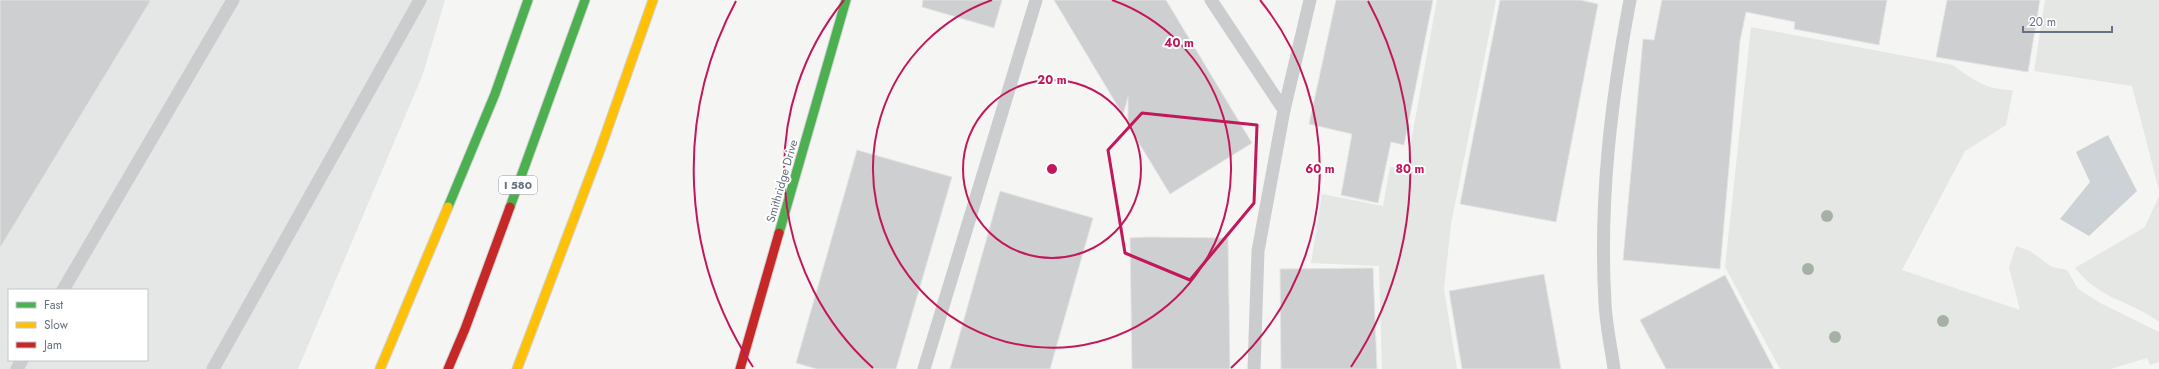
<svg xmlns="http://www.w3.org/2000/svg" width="2159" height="369" viewBox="0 0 2159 369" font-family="Jost,sans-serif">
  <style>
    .built { fill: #e5e6e6; fill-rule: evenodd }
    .green { fill: #e4e7e3 }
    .water { fill: #cdd2d6 }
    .building { fill: #cecfd0; stroke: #e4e4e4 }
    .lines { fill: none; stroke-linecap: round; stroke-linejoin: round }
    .fast-casing { stroke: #d1d1d2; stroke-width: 11 }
    .slow-casing { stroke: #d1d1d2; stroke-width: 11 }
    .jam-casing { stroke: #d1d1d2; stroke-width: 11 }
    .lane { stroke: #cbcccd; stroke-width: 13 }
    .fast { stroke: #4caf50; stroke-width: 9 }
    .slow { stroke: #ffc107; stroke-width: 9 }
    .jam { stroke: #c62828; stroke-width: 9 }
    .tree { fill: #a6b1a6 }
    .marked { fill: none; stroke: #c2185b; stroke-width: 3; stroke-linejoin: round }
    .ring { fill: none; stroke: #c2185b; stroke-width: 2 }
    .labels { text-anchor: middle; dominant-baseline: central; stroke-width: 4; stroke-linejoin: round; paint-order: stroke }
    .shield { fill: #fff; stroke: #959ca7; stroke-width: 1 }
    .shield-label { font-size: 11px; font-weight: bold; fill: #687181 }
    .street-label { font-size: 12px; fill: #687181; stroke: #fff }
    .centre { fill: #c2185b; stroke: #fff; stroke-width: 2 }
    .ring-label { font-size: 12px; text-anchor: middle; font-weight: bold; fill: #c2185b; stroke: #fff; stroke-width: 4; stroke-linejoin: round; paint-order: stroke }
  </style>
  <rect width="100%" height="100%" fill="#f5f5f4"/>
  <path class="built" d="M 0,0 L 445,0 L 423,74 L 298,369 L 0,369 ZM 9,290 L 147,290 L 147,360 L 9,360 Z"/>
  <g class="green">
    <path d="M 1437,0 L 1496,0 L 1451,224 L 1444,289 L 1457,369 L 1382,369 L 1379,266 L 1311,263 L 1322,194 L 1383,206 L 1390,167 L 1406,169 Z"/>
    <path d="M 2045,0 L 2159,0 L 2159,190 L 2132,86 L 2034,71 Z"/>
    <path d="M 1751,27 L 1953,65 C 1975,81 1986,90 2013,90 L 2006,125 L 1965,151 L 1902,270 L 2020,310 L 2009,267 L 2016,246 L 2030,251 L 2052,267 L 2067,270 L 2078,289 L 2102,304 L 2159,332 L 2159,362 L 2150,365 L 2147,358 L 2111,369 L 1780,369 L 1725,267 Z"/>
    <path d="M 2159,196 L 2159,322 C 2129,299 2103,302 2075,268 L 2145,227 Z"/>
  </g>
  <path class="water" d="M 2108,135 L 2137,191 L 2089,236 L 2060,219 L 2090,182 L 2076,152 Z"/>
  <g class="building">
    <path d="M 0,0 L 151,0 L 0,248 Z"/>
    <path d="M 923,0 L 1002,0 L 994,28 L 922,7 Z"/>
    <path d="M 1054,0 L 1166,0 L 1252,143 L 1170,194 L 1128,125 L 1128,97 L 1123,115 Z"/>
    <path d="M 1336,0 L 1433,0 L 1404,145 L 1391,142 L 1378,203 L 1341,195 L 1352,134 L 1309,124 Z"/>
    <path d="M 1500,0 L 1580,0 L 1598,4 L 1556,222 L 1460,204 Z"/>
    <path d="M 1662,0 L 1887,0 L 1879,45 L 1794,29 L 1795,22 L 1746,12 L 1740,41 L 1720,269 L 1623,260 L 1643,39 L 1654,40 Z"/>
    <path d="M 1947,0 L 2040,0 L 2028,72 L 1936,57 Z"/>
    <path d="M 857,150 L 952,177 L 896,369 L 817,369 L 796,363 Z"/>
    <path d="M 1000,191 L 1093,218 L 1050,369 L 950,369 Z"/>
    <path d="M 1147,237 L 1228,238 L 1230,369 L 1132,369 L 1130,238 Z"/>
    <path d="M 1373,268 L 1377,369 L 1281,369 L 1280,269 Z"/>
    <path d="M 1544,274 L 1561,369 L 1462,369 L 1449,291 Z"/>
    <path d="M 1725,275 L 1774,369 L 1666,369 L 1640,320 Z"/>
  </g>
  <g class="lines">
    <g class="fast-casing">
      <g id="fast">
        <path d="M 448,207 L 495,94 L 528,0"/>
        <path d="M 510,207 L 585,0"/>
        <path d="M 779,233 L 846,0"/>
      </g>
    </g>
    <g class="slow-casing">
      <g id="slow">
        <path d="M 380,369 L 448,207"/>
        <path d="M 517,369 L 600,150 L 653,0"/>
      </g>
    </g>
    <g class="jam-casing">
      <g id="jam">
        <path d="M 448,369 L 465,329 L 510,207"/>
        <path d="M 740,369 L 779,233"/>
      </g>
    </g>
    <g class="lane">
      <path d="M 1211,0 L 1284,110"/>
      <path d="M 63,290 L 233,0"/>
      <path d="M 17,369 L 22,360"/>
      <path d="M 213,369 L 420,0"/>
      <path d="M 924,369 L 1036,0"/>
      <path d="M 1254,369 L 1258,251 L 1284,110 L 1310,0"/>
      <path d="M 1614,369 C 1611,347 1606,325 1605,303 C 1599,201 1611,100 1630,0"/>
    </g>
    <use href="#fast" class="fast"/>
    <use href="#slow" class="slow"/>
    <use href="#jam" class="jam"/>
  </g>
  <g class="tree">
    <circle cx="1827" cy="216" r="6"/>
    <circle cx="1808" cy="269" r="6"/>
    <circle cx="1943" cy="321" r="6"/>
    <circle cx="1835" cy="337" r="6"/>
  </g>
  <path class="marked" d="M 1142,113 L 1257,125 L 1254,203 L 1190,280 L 1125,253 L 1108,150 Z"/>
  <g class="ring">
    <circle cx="1052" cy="169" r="89"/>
    <path d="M1112 0A179 179 0 1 1 992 0"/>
    <path d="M873 368A268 268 0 0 1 844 0M1260 0A268 268 0 0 1 1231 368"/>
    <path d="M753 367A358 358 0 0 1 736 1M1368 1A358 358 0 0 1 1351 367"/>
  </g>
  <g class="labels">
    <rect class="shield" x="499" y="176" width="38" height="18" rx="3"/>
    <g class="shield-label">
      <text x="518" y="185">I 580</text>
    </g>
    <g class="street-label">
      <text transform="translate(782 181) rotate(-74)">Smithridge Drive</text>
    </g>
  </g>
  <circle cx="1052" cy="169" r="6" class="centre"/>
  <g class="ring-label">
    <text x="1179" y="47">40 m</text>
    <text x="1052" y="84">20 m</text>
    <text x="1320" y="173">60 m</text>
    <text x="1410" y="173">80 m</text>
  </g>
  <rect x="8" y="289" width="140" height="72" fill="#ffffff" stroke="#c3c6cd"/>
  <rect x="16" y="302" width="20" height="6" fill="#4caf50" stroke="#c3c6cd"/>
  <text x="44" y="309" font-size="12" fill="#687181">Fast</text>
  <rect x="16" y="322" width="20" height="6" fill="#ffc107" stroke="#c3c6cd"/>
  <text x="44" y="329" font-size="12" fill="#687181">Slow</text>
  <rect x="16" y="342" width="20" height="6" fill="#c62828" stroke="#c3c6cd"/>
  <text x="44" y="349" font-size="12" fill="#687181">Jam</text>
  <path d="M2023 26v6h89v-6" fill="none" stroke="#687181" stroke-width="2"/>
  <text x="2029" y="26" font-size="12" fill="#687181" stroke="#ffffff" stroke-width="3" paint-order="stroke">20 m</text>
</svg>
